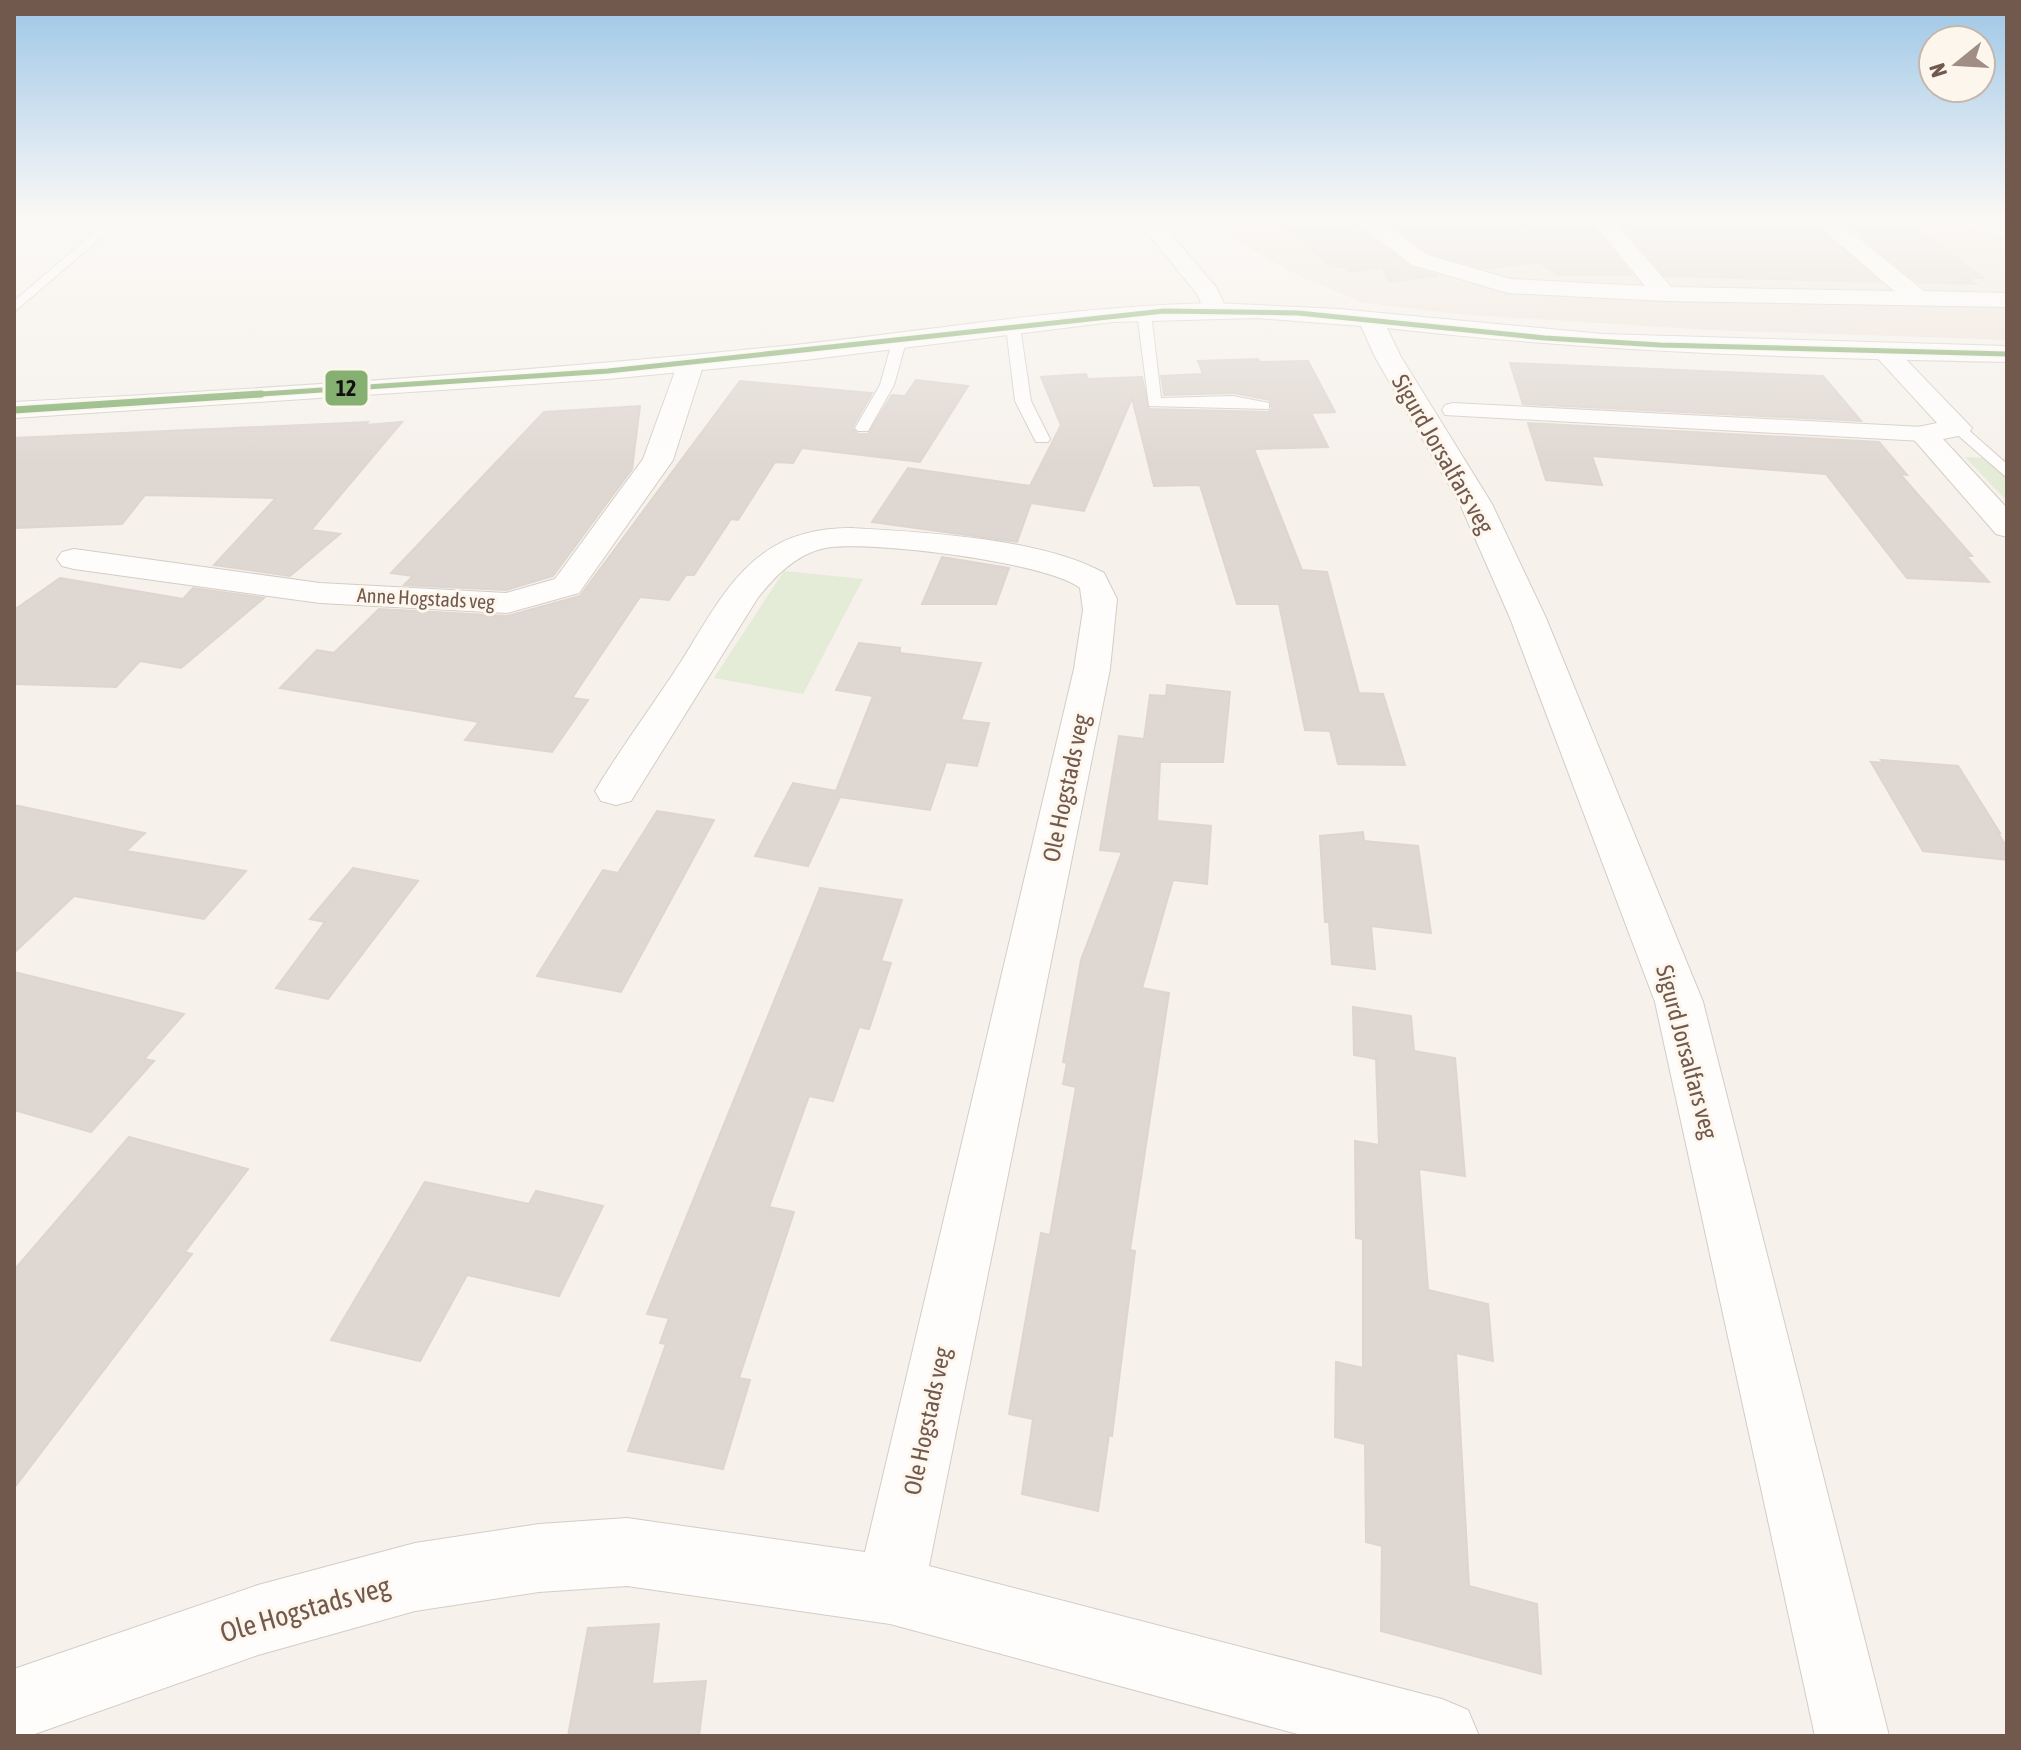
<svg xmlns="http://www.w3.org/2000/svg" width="2021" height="1750" viewBox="0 0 2021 1750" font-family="'Asap Condensed',sans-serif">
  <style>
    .residential { fill: #eee4d9 }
    .green { fill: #e4ebd7 }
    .building { fill: #dfd7d1; stroke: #ded5ce; stroke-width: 2 }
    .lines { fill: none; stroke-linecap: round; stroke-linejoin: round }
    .service-casing { stroke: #d3cdc6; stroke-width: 2 }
    .pedestrian-casing { stroke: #d3cdc6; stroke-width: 2 }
    .minor-casing { stroke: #d3cdc6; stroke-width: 2 }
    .tertiary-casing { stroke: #d3cdc6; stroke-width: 2 }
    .service { fill: #fefdfc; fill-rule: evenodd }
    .pedestrian { fill: #fefdfc; fill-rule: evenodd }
    .minor { fill: #fefdfc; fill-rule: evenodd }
    .tertiary { fill: #fefdfc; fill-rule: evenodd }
    .bus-1-far1-casing { stroke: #fdf6ed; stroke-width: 8 }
    .bus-1-casing { stroke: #fdf6ed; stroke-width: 11 }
    .bus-1-far1 { stroke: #85b071; stroke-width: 5 }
    .bus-1 { stroke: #85b071; stroke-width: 7 }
    .labels { text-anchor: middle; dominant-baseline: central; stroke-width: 6; stroke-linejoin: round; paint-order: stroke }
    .far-street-label { font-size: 20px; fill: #71594e; stroke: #fdf6ed }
    .street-label { font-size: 24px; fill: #71594e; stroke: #fdf6ed }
    .near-street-label { font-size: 28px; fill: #71594e; stroke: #fdf6ed }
    .line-badge { stroke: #fdf6ed; stroke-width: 3 }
    .pale-badge-label { font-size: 22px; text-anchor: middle; font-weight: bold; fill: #111 }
  </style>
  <rect width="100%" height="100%" fill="#f6f1eb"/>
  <path class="residential" d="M 1259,220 L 2007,221 L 2007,340 L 1709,330 L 1456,314 L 1361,302 L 1297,275 L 1212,227 Z"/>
  <g class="green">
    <path d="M 1965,457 L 2007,459 L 2007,501 Z"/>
    <path d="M 784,571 L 863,579 L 803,694 L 714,678 Z"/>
  </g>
  <g class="building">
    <path d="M 1274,220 L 1350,220 L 1410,267 L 1437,276 L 1390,282 L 1382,268 L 1350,272 L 1342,266 L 1333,267 Z"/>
    <path d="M 1384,220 L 1588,220 L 1632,275 L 1558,275 L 1538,262 L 1486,269 L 1429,252 Z"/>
    <path d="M 1617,220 L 1809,220 L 1880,282 L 1665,276 Z"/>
    <path d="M 1841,220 L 1906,220 L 1983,278 L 1968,278 L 1976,284 L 1919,283 Z"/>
    <path d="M 1258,359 L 1260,362 L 1308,361 L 1335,412 L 1311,413 L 1328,447 L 1254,449 L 1302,570 L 1327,572 L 1359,693 L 1383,694 L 1405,765 L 1338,764 L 1330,731 L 1305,730 L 1279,604 L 1237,604 L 1200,485 L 1154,486 L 1132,398 L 1084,511 L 1031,503 L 1017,542 L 872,522 L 908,468 L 1030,486 L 1061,425 L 1041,377 L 1086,374 L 1088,379 L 1142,377 L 1149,409 L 1269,412 L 1272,409 L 1270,400 L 1234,393 L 1164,395 L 1161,376 L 1203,374 L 1198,361 Z"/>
    <path d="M 1510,363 L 1823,376 L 1861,421 L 1523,404 Z"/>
    <path d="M 916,380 L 968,386 L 920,462 L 802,448 L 793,463 L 775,462 L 738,520 L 731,519 L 694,575 L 686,575 L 669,600 L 640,597 L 572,698 L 588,700 L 552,752 L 465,740 L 479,722 L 280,688 L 317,650 L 334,653 L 379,609 L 507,616 L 580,596 L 740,381 L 872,393 L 852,428 L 858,434 L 868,434 L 892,395 L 905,396 Z"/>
    <path d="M 640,406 L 632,469 L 553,576 L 506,590 L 404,585 L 413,576 L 391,573 L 544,412 Z"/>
    <path d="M 368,422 L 366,425 L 402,422 L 311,530 L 340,534 L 290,576 L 214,565 L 276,498 L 145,495 L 122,524 L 14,528 L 14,438 Z"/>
    <path d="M 1528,423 L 1879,442 L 1907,475 L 1900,474 L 1972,556 L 1966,556 L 1989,582 L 1907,578 L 1826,474 L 1592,456 L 1602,485 L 1546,480 Z"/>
    <path d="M 942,557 L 1009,568 L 996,604 L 922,604 Z"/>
    <path d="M 60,578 L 183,599 L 193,588 L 264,598 L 181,668 L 140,661 L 116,687 L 14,684 L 14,610 Z"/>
    <path d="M 859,643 L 900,648 L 900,653 L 981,663 L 961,720 L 989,723 L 977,766 L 946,762 L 930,810 L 840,797 L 808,866 L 755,856 L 793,783 L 836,791 L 873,696 L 836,690 Z"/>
    <path d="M 1167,685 L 1230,692 L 1223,762 L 1160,762 L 1157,821 L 1211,826 L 1207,884 L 1173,880 L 1142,988 L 1169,993 L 1130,1250 L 1135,1251 L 1112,1436 L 1109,1435 L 1098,1511 L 1022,1494 L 1033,1419 L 1009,1414 L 1041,1233 L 1050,1235 L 1076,1087 L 1063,1084 L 1067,1063 L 1063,1062 L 1081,960 L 1122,852 L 1100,850 L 1119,736 L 1144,739 L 1150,695 L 1166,696 Z"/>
    <path d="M 1881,760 L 1958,766 L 2000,833 L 1998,833 L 2007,847 L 2007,860 L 1923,851 L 1871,762 L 1883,763 Z"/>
    <path d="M 14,805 L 145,833 L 126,851 L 246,871 L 204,919 L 74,896 L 14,953 Z"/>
    <path d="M 657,811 L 714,820 L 621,992 L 537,976 L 603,870 L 618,873 Z"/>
    <path d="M 1363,832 L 1364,841 L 1418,846 L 1431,933 L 1371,926 L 1375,969 L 1332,964 L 1329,922 L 1325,922 L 1320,836 Z"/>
    <path d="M 353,868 L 418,881 L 328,999 L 276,988 L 325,922 L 310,919 Z"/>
    <path d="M 820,888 L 902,900 L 881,961 L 891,963 L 869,1029 L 859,1027 L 833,1101 L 809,1096 L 769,1207 L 794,1212 L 739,1378 L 750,1380 L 723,1469 L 628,1451 L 666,1344 L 660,1343 L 669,1318 L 647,1314 Z"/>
    <path d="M 14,972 L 184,1014 L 144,1059 L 154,1061 L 91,1132 L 14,1110 Z"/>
    <path d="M 1353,1007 L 1411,1016 L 1414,1051 L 1455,1058 L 1465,1176 L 1419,1169 L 1428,1290 L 1488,1304 L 1493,1361 L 1456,1353 L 1469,1586 L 1537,1604 L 1541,1674 L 1381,1631 L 1382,1546 L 1366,1542 L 1365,1444 L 1335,1437 L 1336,1362 L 1363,1368 L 1363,1239 L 1356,1238 L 1355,1141 L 1379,1145 L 1376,1059 L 1354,1055 Z"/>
    <path d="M 129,1137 L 248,1169 L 185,1252 L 192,1254 L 14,1488 L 14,1270 Z"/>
    <path d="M 425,1182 L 529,1204 L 536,1191 L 603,1206 L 559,1296 L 467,1275 L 420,1361 L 331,1340 Z"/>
    <path d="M 659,1624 L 652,1684 L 706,1681 L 699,1736 L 568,1736 L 588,1628 Z"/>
  </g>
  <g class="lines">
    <g class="service-casing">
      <g id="service">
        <path d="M 109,220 L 122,220 L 14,312 L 14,301 Z"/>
        <path d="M 1144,309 L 1151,313 L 1161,398 L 1233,396 L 1269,403 L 1269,409 L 1149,406 L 1137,313 Z"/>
        <path d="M 1013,323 L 1020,327 L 1031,401 L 1050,439 L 1048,442 L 1036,442 L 1015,401 L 1006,327 Z"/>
        <path d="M 899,338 L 906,342 L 894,385 L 868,431 L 858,431 L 855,428 L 880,385 L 892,342 Z"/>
        <path d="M 1953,425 L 1963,425 L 2007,464 L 2007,478 L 1953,431 Z"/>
      </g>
    </g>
    <g class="pedestrian-casing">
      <path id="pedestrian" d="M 1453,403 L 1923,427 L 1935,434 L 1923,441 L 1445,415 L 1442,410 L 1445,405 Z"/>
    </g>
    <g class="minor-casing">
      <g id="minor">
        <path d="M 1137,220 L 1159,220 L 1216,287 L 1227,310 L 1224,315 L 1206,315 L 1197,294 Z"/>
        <path d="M 1353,220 L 1378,220 L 1428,255 L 1510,279 L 1645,286 L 1591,220 L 1613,220 L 1671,287 L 1894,291 L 1812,220 L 1836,220 L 1924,291 L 2007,293 L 2007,307 L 1664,301 L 1508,293 L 1412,265 Z"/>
        <path d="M 1958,220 L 1992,220 L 2007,225 L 2007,239 L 1960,225 Z"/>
        <path d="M 1884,343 L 1893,346 L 1972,428 L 1968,434 L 1943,439 L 2007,508 L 2007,537 L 1996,534 L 1909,434 L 1913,428 L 1937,423 L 1871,351 Z"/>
        <path d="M 691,355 L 704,363 L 673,460 L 579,593 L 507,613 L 320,603 L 74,569 L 62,566 L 57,559 L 62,552 L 74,549 L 320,583 L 506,593 L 555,579 L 643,459 L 678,363 Z"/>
        <path d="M 851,528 C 924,532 1040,538 1104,573 L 1117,599 L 1110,669 L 929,1566 L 1442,1699 L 1468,1710 L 1479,1736 L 1305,1736 L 890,1624 L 627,1586 L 539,1592 L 415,1611 L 258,1655 L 29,1736 L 14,1736 L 14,1669 L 258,1585 L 415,1543 L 539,1524 L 627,1518 L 865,1552 L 1074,669 L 1083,610 L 1080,588 C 1048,562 867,540 825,548 C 796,554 774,577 757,599 L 631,801 L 616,805 L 601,801 L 595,791 C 619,751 647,713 673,674 C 700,634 724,581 764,553 C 790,534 820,528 851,528 Z"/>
      </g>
    </g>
    <g class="tertiary-casing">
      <path id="tertiary" d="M 1215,303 L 1339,309 L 1603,334 L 2007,346 L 2007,362 C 1799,358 1594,352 1387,328 L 1401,357 L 1492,504 L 1546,618 L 1703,1002 L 1889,1736 L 1815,1736 L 1655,1002 L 1510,618 L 1460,504 L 1375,357 L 1361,326 L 1257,318 L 1112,322 L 805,360 L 608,379 L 14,418 L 14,402 C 264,389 514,373 763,348 C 914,334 1063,306 1215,303 Z"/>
    </g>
    <use href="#service" class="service"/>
    <use href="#pedestrian" class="pedestrian"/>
    <use href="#minor" class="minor"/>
    <use href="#tertiary" class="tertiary"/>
    <g class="bus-1-far1-casing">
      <path id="bus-1-far1" d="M 231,396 L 608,371 L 1164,311 L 1298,313 L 1545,338 L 1660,345 L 2007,354"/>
    </g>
    <g class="bus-1-casing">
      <path id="bus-1" d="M 14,410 L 261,394"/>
    </g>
    <use href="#bus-1-far1" class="bus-1-far1"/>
    <use href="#bus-1" class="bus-1"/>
  </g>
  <linearGradient id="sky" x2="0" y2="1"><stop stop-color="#9ec7e7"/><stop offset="0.47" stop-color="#fbf9f6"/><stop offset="1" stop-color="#fbf9f6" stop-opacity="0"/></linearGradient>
  <rect width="2021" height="466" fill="url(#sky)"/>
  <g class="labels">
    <g class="far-street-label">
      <text transform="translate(426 598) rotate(3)">Anne Hogstads veg</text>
    </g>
    <g class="street-label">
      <text transform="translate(1443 454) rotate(60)">Sigurd Jorsalfars veg</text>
      <text transform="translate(1066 788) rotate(-78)">Ole Hogstads veg</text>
      <text transform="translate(1687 1052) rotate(75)">Sigurd Jorsalfars veg</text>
      <text transform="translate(927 1421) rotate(-78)">Ole Hogstads veg</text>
    </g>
    <g class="near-street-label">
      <text transform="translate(305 1609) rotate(-16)">Ole Hogstads veg</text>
    </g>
  </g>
  <rect class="line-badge" x="324" y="369" width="45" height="38" rx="8" fill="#85b071"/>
  <g class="pale-badge-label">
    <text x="346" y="396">12</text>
  </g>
  <rect width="2021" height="1750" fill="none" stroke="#71594e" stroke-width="32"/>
  <g transform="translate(1957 64) rotate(252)"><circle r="38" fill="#fdf6ed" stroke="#c5b7ad" stroke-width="2"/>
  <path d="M0-6L14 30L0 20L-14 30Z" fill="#a08e85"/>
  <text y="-12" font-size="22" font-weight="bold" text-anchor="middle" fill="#71594e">N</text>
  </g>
</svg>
